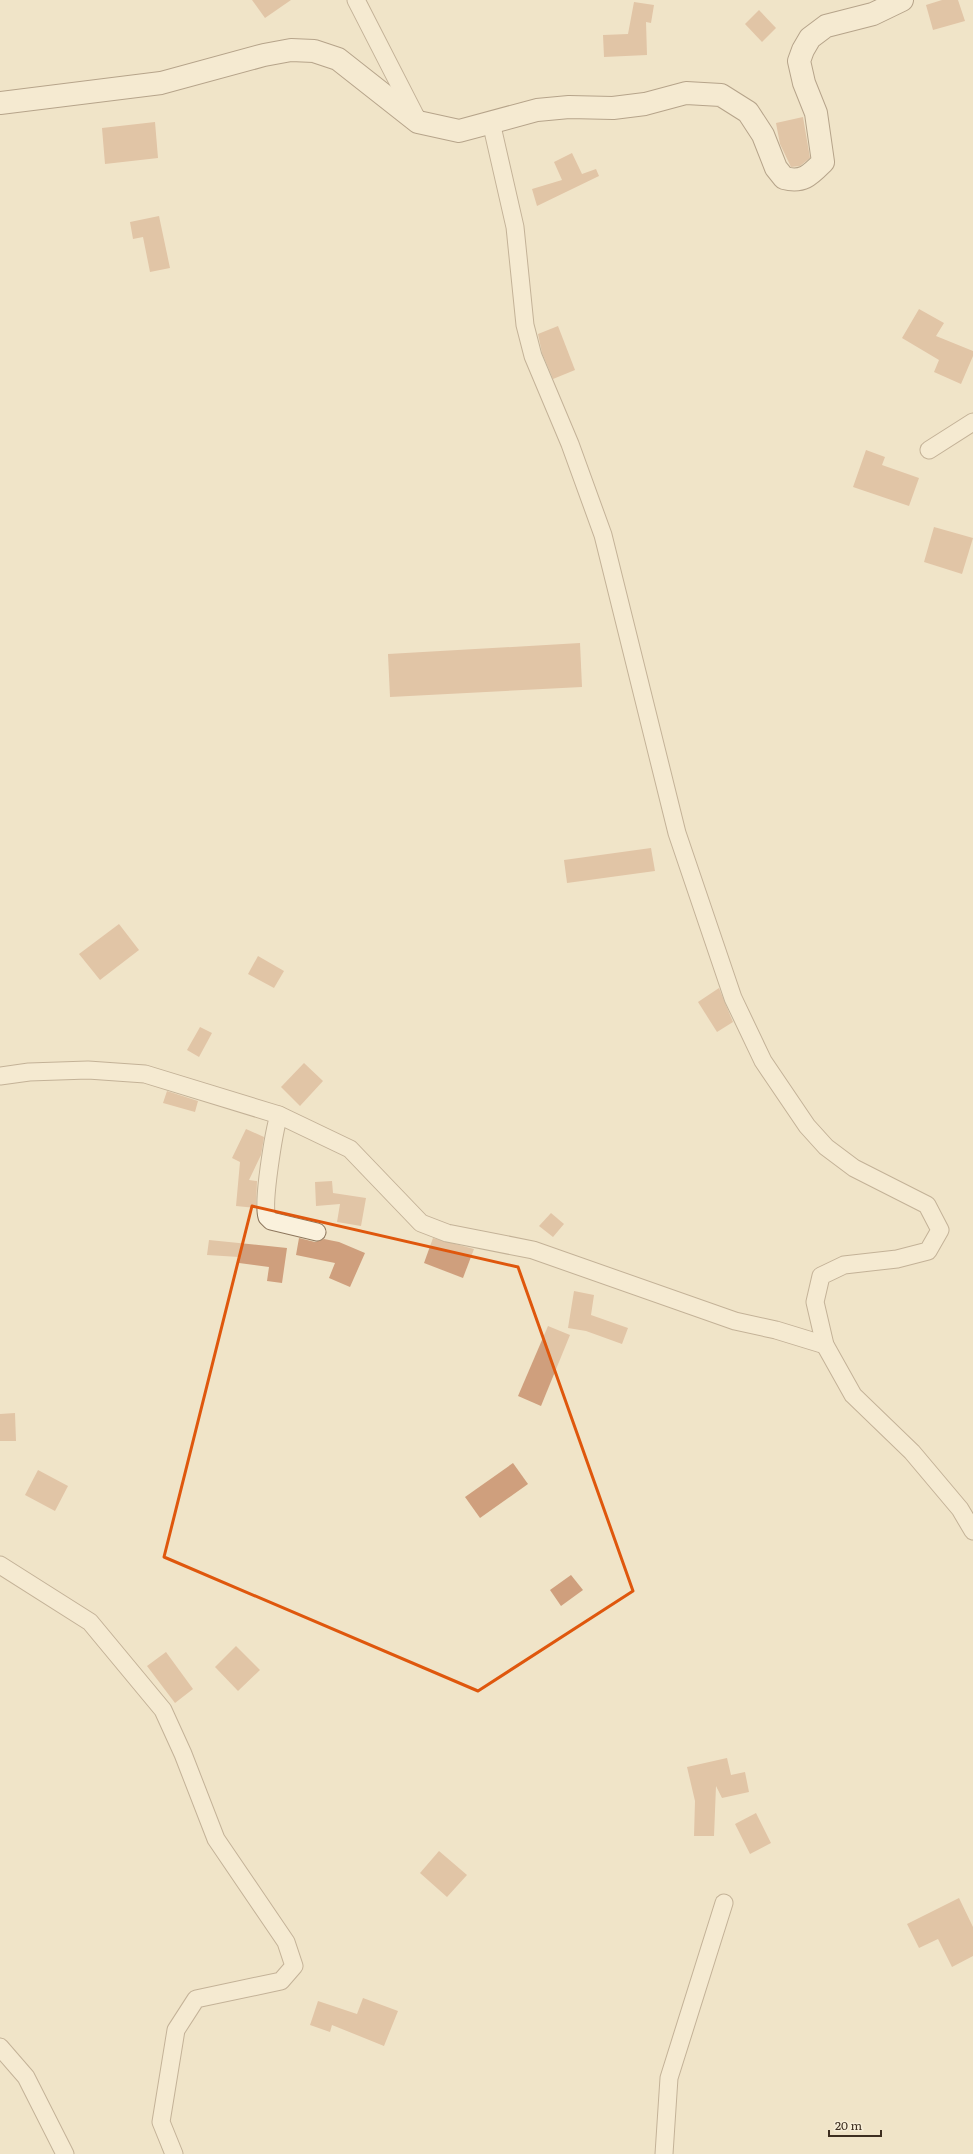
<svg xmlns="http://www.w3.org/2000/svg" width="973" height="2154" viewBox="0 0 973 2154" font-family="Literata,serif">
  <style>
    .building { fill: #cf9f7d }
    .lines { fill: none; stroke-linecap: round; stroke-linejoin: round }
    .street-casing { stroke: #8d765c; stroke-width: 19 }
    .secondary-casing { stroke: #6f573f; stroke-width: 24 }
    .street { stroke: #faf1dc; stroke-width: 17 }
    .secondary { stroke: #faf1dc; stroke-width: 22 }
    .marked { fill: none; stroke: #df570d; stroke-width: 3; stroke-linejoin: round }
  </style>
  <rect width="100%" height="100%" fill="#f0e4c8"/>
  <g class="building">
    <path d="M 252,0 L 291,0 L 265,18 Z"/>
    <path d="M 942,0 L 958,0 L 965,21 L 933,30 L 926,5 Z"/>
    <path d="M 634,2 L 654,5 L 651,23 L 646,22 L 647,55 L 604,57 L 603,35 L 628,34 Z"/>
    <path d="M 759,10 L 776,28 L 762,42 L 745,24 Z"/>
    <path d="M 803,117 L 810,158 L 800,166 L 791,167 L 780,144 L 776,123 Z"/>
    <path d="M 155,122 L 158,158 L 105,164 L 102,128 Z"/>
    <path d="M 572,153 L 582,174 L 596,169 L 599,176 L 537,206 L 532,189 L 562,180 L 554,162 Z"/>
    <path d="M 159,216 L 170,268 L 150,272 L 143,237 L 133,239 L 130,222 Z"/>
    <path d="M 919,309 L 944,323 L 936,336 L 973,351 L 973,356 L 961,384 L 934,372 L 939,360 L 902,338 Z"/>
    <path d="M 558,326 L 575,370 L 553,379 L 542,353 L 538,334 Z"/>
    <path d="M 866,450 L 885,457 L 882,465 L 919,478 L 909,506 L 853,487 Z"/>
    <path d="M 934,527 L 973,538 L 962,574 L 924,562 Z"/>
    <path d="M 580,643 L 582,687 L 390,697 L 388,654 Z"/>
    <path d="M 651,848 L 655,871 L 567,883 L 564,860 Z"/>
    <path d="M 119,924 L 139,950 L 100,980 L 79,954 Z"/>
    <path d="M 258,956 L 284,971 L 274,988 L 248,974 Z"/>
    <path d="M 719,988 L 733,1022 L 717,1032 L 698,1002 Z"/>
    <path d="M 200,1027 L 212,1033 L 199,1057 L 187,1050 Z"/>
    <path d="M 304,1063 L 323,1081 L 300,1106 L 281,1087 Z"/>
    <path d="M 167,1091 L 198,1101 L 195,1112 L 163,1103 Z"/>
    <path d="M 246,1129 L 264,1137 L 261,1155 L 249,1180 L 257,1181 L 256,1208 L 236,1206 L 240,1162 L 232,1158 Z"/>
    <path d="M 332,1181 L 333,1193 L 366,1198 L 361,1226 L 337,1222 L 340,1204 L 316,1206 L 315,1182 Z"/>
    <path d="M 551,1213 L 564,1224 L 553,1237 L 539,1226 Z"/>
    <path d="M 299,1238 L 315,1242 L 324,1239 L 339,1242 L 365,1253 L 350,1287 L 329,1278 L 335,1263 L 296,1255 Z"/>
    <path d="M 433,1238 L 474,1249 L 463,1278 L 424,1263 Z"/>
    <path d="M 209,1240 L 287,1248 L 282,1283 L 267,1281 L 269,1267 L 239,1263 L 239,1257 L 207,1255 Z"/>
    <path d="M 574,1291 L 594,1295 L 591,1315 L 628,1328 L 622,1344 L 586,1331 L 568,1328 Z"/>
    <path d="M 548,1326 L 570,1335 L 541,1406 L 518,1396 Z"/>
    <path d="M 15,1413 L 16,1441 L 0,1441 L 0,1414 Z"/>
    <path d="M 513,1463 L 528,1484 L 480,1518 L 465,1497 Z"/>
    <path d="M 38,1470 L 68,1486 L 55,1511 L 25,1495 Z"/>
    <path d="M 571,1575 L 583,1590 L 561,1606 L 550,1590 Z"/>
    <path d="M 236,1646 L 260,1670 L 238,1691 L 215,1667 Z"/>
    <path d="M 166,1652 L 193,1689 L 175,1703 L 147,1666 Z"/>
    <path d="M 727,1758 L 731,1775 L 745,1772 L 749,1792 L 722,1798 L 716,1786 L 714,1836 L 694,1836 L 695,1801 L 687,1767 Z"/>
    <path d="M 756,1813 L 771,1843 L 750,1854 L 735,1824 Z"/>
    <path d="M 439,1851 L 467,1875 L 447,1897 L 420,1873 Z"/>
    <path d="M 959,1898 L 973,1927 L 973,1956 L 952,1967 L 938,1939 L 919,1948 L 907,1924 Z"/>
    <path d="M 363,1998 L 398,2011 L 384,2046 L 332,2025 L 330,2032 L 310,2025 L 318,2001 L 357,2014 Z"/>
  </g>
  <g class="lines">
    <g class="street-casing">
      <g id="street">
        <path d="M 356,0 L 417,119"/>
        <path d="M 491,122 L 515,227 L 525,325 L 533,356 L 570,444 L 603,535 L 677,833 L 733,998 L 763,1061 L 807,1126 L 826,1147 L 854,1168 L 927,1205 L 940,1230 L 928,1251 L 897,1259 L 844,1265 L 821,1276 L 815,1302 L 825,1345 L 853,1395 L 912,1452 L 960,1509 L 973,1531"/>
        <path d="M 929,450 L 973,422"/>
        <path d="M 0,1076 L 29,1072 L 88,1070 L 145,1074 L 279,1115 L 350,1149 L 421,1223 L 447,1233 L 533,1250 L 735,1321 L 776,1330 L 825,1345"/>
        <path d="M 279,1115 C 274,1131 262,1203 267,1217 L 271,1221 L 317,1232"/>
        <path d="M 0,1565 L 90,1622 L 163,1710 L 183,1754 L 216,1839 L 286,1942 L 294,1966 L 281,1981 L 196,1999 L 176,2030 L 161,2122 L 174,2154"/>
        <path d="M 0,2047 L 26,2077 L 65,2154"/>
        <path d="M 664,2154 L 669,2078 L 724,1903"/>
      </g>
    </g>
    <g class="secondary-casing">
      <path id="secondary" d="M 0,103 L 161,83 L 264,55 L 291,50 L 314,51 L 338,59 L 418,122 L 459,131 L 537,110 L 569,107 L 613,108 L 645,104 L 686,93 L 721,95 L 748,112 L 763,135 L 776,168 L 784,178 C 803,183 810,175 823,162 L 816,113 L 804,83 L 799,61 L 803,50 L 810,38 L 826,26 L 873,14 L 902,0"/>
    </g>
    <use href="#street" class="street"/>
    <use href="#secondary" class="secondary"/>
  </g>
  <path d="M0 0H973V2154H0ZM 252,1206 L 518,1267 L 633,1591 L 478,1691 L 164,1557 Z" fill="#f0e4c8" fill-opacity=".55" fill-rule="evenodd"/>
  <path class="marked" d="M 252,1206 L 518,1267 L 633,1591 L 478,1691 L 164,1557 Z"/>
  <path d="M829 2130v6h52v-6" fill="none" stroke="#3d2e20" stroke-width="2"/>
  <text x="835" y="2130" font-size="12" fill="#3d2e20" stroke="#f7eed8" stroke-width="3" paint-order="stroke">20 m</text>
</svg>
